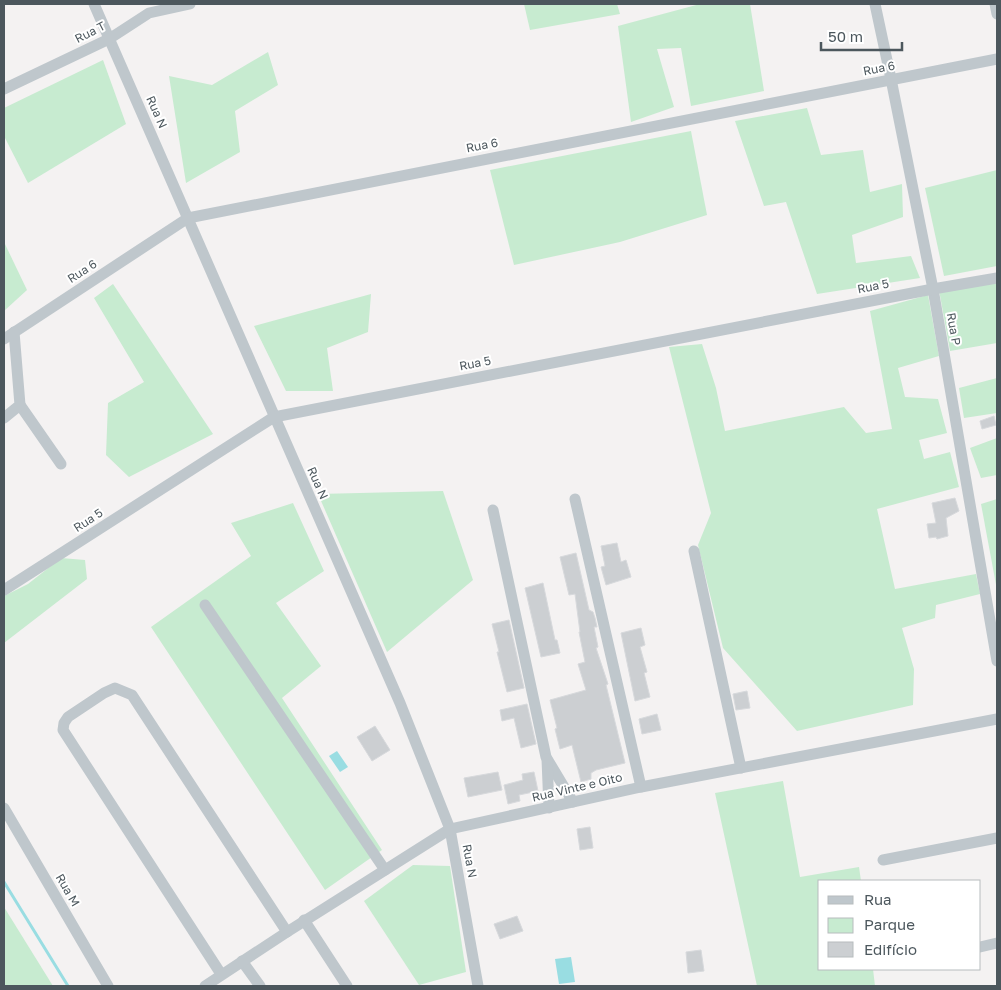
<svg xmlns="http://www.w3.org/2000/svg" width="1001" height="990" viewBox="0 0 1001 990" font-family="'Golos Text',sans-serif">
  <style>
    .green { fill: #c7ebd0 }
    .water { fill: #99dde2 }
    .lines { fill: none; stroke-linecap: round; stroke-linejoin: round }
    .stream { stroke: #99dde2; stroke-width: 3 }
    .building { fill: #cccfd2; stroke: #d7d9dc }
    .minor { stroke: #bfc7cc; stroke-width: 11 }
    .labels { text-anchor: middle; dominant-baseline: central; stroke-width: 4; stroke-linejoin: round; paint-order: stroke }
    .street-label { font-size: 12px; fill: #4c575d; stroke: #fff }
  </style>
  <rect width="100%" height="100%" fill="#f4f2f2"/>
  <g class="green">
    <path d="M 524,4 L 617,4 L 620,14 L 530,30 Z"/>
    <path d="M 700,4 L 750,4 L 764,91 L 691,106 L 681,48 L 657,49 L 674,107 L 631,122 L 618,26 Z"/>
    <path d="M 268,52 L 278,85 L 235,111 L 240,152 L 186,183 L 169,76 L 212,85 Z"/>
    <path d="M 103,60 L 126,124 L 28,183 L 4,136 L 4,108 Z"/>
    <path d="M 807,108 L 821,155 L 863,150 L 870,192 L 902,184 L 903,217 L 852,235 L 856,263 L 911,256 L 920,278 L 817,294 L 786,202 L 764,206 L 735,121 Z"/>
    <path d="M 691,131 L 707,215 L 620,242 L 514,265 L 490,170 Z"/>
    <path d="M 997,170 L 997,266 L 944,276 L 925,188 Z"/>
    <path d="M 4,242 L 27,290 L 4,311 Z"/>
    <path d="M 997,281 L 997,343 L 950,351 L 939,290 Z"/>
    <path d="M 113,284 L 213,434 L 129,477 L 106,455 L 108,403 L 144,382 L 94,298 Z"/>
    <path d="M 371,294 L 368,332 L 327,348 L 333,391 L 286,391 L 254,326 Z"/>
    <path d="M 928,295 L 939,356 L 898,368 L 905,397 L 938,399 L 947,433 L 919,440 L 924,459 L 950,452 L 959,487 L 877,509 L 895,589 L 976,574 L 980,594 L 936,605 L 935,618 L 902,628 L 914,669 L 913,705 L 797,731 L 723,648 L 698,545 L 711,513 L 669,347 L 702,344 L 716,388 L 725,431 L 844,407 L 866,433 L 892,429 L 870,311 Z"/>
    <path d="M 997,378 L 997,413 L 964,418 L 959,388 Z"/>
    <path d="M 997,438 L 997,475 L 981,478 L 970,448 Z"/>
    <path d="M 443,491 L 473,580 L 387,652 L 318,494 Z"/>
    <path d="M 997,499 L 997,590 L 981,504 Z"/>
    <path d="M 293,503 L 324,571 L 276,603 L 321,666 L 282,698 L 382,850 L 325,890 L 151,627 L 251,556 L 231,523 Z"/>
    <path d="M 61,558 L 85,560 L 87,579 L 4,643 L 4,596 L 28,584 Z"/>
    <path d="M 783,781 L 800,877 L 859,867 L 861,881 L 820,881 L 820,969 L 873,969 L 875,986 L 757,986 L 715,793 Z"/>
    <path d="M 413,865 L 450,866 L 466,972 L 419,985 L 364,901 Z"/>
    <path d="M 4,907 L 53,986 L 4,986 Z"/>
  </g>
  <g class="water">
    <path d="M 337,751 L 348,767 L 340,772 L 329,756 Z"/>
    <path d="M 571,957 L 575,982 L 559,984 L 555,959 Z"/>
  </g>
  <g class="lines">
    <path class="stream" d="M 4,882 L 68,986"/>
  </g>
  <g class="building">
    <path d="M 994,416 L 996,425 L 982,429 L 980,421 Z"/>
    <path d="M 955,498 L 959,511 L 946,518 L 948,536 L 937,539 L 936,537 L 929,538 L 927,524 L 936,523 L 932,503 Z"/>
    <path d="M 617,543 L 621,562 L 626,560 L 631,577 L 606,585 L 601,567 L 605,566 L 601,546 Z"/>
    <path d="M 576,553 L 589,610 L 593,612 L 595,618 L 597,627 L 594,627 L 598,647 L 596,648 L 608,684 L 606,685 L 625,763 L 596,770 L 591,773 L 591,779 L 581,782 L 572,745 L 560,749 L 555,729 L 557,728 L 550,700 L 586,690 L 578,664 L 585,662 L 579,632 L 580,632 L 575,594 L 569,595 L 560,557 Z"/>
    <path d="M 543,583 L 555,640 L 557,640 L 560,653 L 541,657 L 525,588 Z"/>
    <path d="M 509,620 L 524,688 L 507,692 L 497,652 L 499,652 L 492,624 Z"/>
    <path d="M 641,628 L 645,645 L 640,647 L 647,672 L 644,673 L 650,697 L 635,701 L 621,633 Z"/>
    <path d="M 747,691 L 750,708 L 736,710 L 733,694 Z"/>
    <path d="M 527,704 L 536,744 L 521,748 L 514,718 L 502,721 L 500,710 Z"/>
    <path d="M 657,714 L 661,730 L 642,734 L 639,719 Z"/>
    <path d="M 375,726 L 390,750 L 372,761 L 357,737 Z"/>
    <path d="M 498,772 L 502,790 L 468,797 L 464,778 Z"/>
    <path d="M 534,772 L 538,791 L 519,795 L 520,801 L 508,804 L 504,785 L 523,780 L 522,774 Z"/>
    <path d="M 590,827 L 593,848 L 580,850 L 577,829 Z"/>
    <path d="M 517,916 L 523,931 L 500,939 L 494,924 Z"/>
    <path d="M 701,950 L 704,971 L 688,973 L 686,952 Z"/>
  </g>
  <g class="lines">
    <g class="minor">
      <path d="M 94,4 L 400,703 L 450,829 L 478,986"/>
      <path d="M 875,4 L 891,79 L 933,289 L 997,661"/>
      <path d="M 995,4 L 997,14"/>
      <path d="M 4,89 L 109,39 L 149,13 L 190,4"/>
      <path d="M 4,339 L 188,218 L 997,59"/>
      <path d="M 20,405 L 61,464"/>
      <path d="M 4,418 L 20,405 L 14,332"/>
      <path d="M 575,499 L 641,787"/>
      <path d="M 493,510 L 546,757 L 573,802"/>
      <path d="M 694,551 L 741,768"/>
      <path d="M 4,590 L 274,417 L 933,289 L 997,278"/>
      <path d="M 205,605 L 385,870"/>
      <path d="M 547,759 L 549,808"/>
      <path d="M 4,808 L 108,986"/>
      <path d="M 883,860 L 997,838"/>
      <path d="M 304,920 L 347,986"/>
      <path d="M 980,947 L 997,943"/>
      <path d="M 242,961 L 260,986"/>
      <path d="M 221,974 L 63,730 L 64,723 L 68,717 L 104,693 L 115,688 L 132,695 L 287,932"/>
      <path d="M 205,986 L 287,932 L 450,829 L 641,787 L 997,719"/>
    </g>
  </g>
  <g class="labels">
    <g class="street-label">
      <text transform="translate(90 32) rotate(-27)">Rua T</text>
      <text transform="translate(879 68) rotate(-11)">Rua 6</text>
      <text transform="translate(157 112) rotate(66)">Rua N</text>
      <text transform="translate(482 145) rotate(-11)">Rua 6</text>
      <text transform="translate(82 271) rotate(-33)">Rua 6</text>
      <text transform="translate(873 286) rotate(-11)">Rua 5</text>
      <text transform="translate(954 329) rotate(80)">Rua P</text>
      <text transform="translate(475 363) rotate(-11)">Rua 5</text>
      <text transform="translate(318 483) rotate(66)">Rua N</text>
      <text transform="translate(88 520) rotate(-33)">Rua 5</text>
      <text transform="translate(577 787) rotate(-13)">Rua Vinte e Oito</text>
      <text transform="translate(470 861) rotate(80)">Rua N</text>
      <text transform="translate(68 890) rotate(60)">Rua M</text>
    </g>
  </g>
  <rect width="1001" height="990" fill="none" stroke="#4c575d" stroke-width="10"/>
  <rect x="818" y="880" width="162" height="90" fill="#ffffff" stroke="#b7bcbe"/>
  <rect x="828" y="896" width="25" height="8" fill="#bfc7cc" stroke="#b7bcbe"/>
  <text x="864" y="905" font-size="15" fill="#4c575d">Rua</text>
  <rect x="828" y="918" width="25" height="15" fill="#c7ebd0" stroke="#b7bcbe"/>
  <text x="864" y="930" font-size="15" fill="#4c575d">Parque</text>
  <rect x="828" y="942" width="25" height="15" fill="#cccfd2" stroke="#b7bcbe"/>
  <text x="864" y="955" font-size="15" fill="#4c575d">Edifício</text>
  <path d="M821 42v8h81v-8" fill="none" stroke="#4c575d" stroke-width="2.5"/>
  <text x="828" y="42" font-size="15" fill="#4c575d" stroke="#ffffff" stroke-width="4" paint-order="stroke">50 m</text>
</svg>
